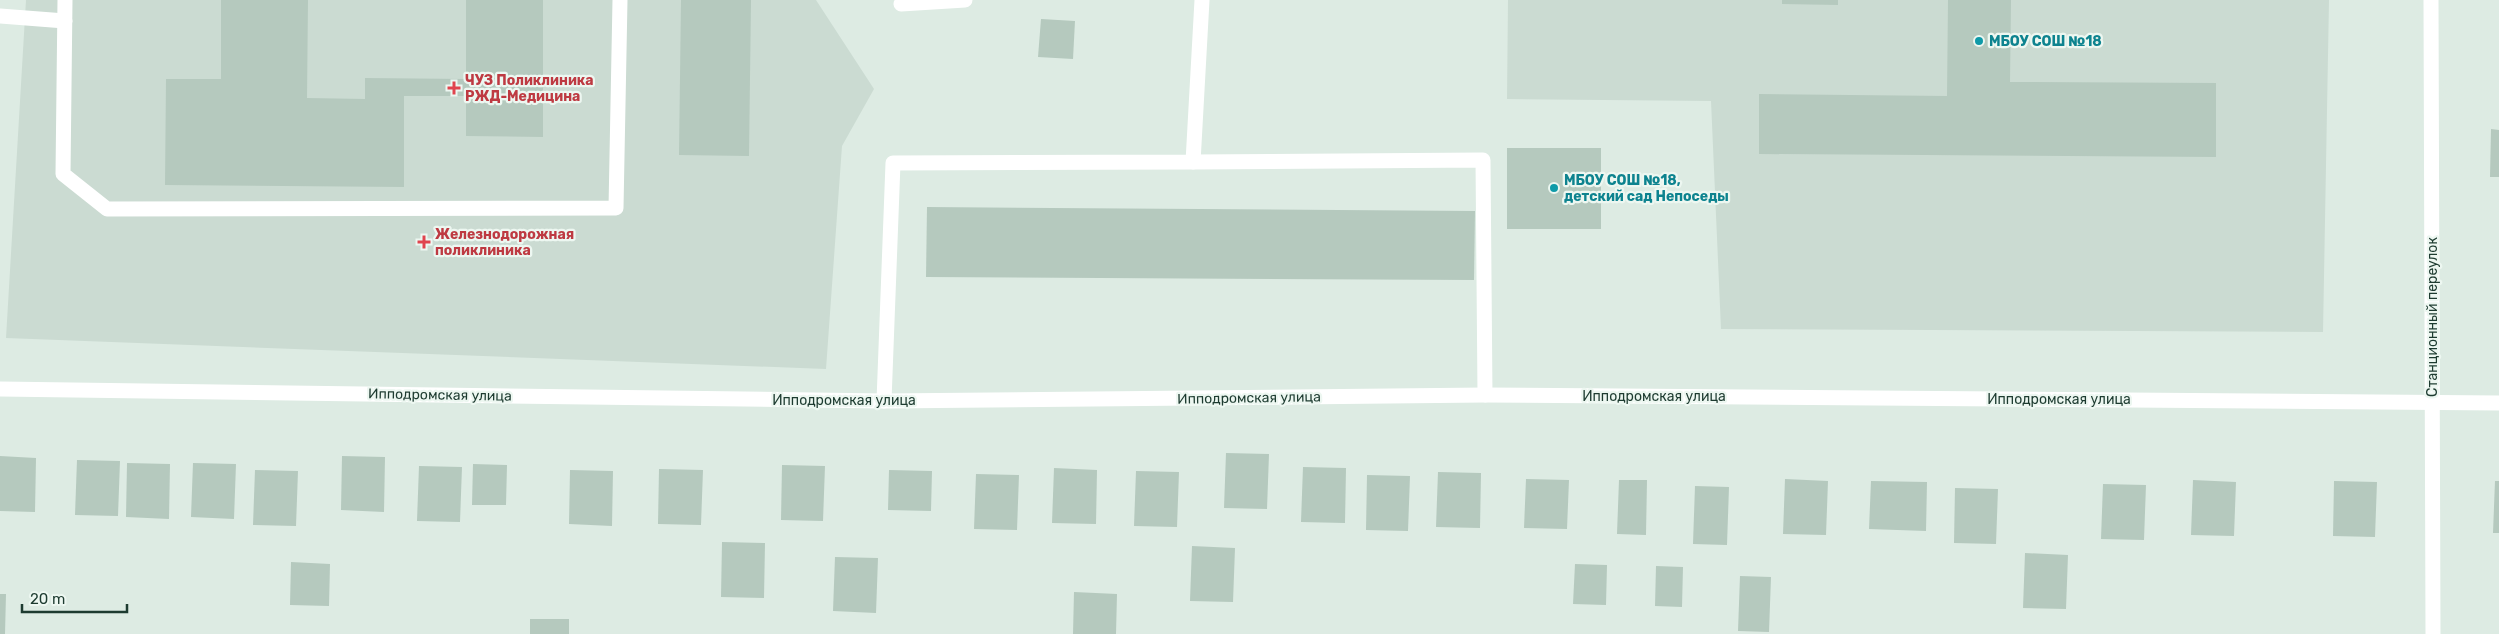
<svg xmlns="http://www.w3.org/2000/svg" width="2499" height="634" viewBox="0 0 2499 634" font-family="Rubik,sans-serif">
  <style>
    .built { fill: #cbdbd2 }
    .building { fill: #b5c9be }
    .lines { fill: none; stroke-linecap: round; stroke-linejoin: round }
    .service { stroke: #fff; stroke-width: 15 }
    .minor { stroke: #fff; stroke-width: 15 }
    .culture-dot { fill: #0f9aa8; stroke: #edf7f1; stroke-width: 2 }
    .health-dot { fill: #e0444e; stroke: #edf7f1; stroke-width: 2 }
    .labels { text-anchor: middle; dominant-baseline: central; stroke-width: 4.5; stroke-linejoin: round; paint-order: stroke }
    .culture-label { font-size: 14px; font-weight: bold; fill: #0d838f; stroke: #edf7f1; text-anchor: start }
    .health-label { font-size: 14px; font-weight: bold; fill: #be3a42; stroke: #edf7f1; text-anchor: start }
    .street-label { font-size: 14px; fill: #1d3b30; stroke: #edf7f1 }
  </style>
  <rect width="100%" height="100%" fill="#ddebe3"/>
  <g class="built">
    <path d="M 26,0 L 816,0 L 874,89 L 842,146 L 826,369 L 6,338 Z"/>
    <path d="M 1508,0 L 2329,0 L 2323,332 L 1721,329 L 1711,101 L 1507,99 Z"/>
  </g>
  <g class="building">
    <path d="M 221,0 L 308,0 L 307,98 L 365,99 L 365,78 L 466,79 L 466,0 L 543,0 L 543,137 L 466,136 L 466,96 L 404,96 L 404,187 L 165,185 L 166,79 L 221,79 Z"/>
    <path d="M 681,0 L 751,0 L 749,156 L 679,155 Z"/>
    <path d="M 1782,0 L 1838,0 L 1838,5 L 1782,4 Z"/>
    <path d="M 1948,0 L 2011,0 L 2010,82 L 2216,83 L 2216,157 L 1759,154 L 1759,94 L 1947,96 Z"/>
    <path d="M 1041,19 L 1075,21 L 1073,59 L 1038,57 Z"/>
    <path d="M 2491,129 L 2499,130 L 2499,177 L 2490,177 Z"/>
    <rect x="1507" y="148" width="94" height="81"/>
    <path d="M 927,207 L 1475,211 L 1474,280 L 926,277 Z"/>
    <path d="M 1226,453 L 1269,454 L 1267,509 L 1224,508 Z"/>
    <path d="M 0,456 L 36,458 L 35,512 L 0,511 Z"/>
    <path d="M 342,456 L 385,457 L 384,512 L 341,510 Z"/>
    <path d="M 77,460 L 120,461 L 118,516 L 75,515 Z"/>
    <path d="M 127,463 L 170,464 L 169,519 L 126,517 Z"/>
    <path d="M 193,463 L 236,464 L 234,519 L 191,517 Z"/>
    <path d="M 473,464 L 507,465 L 506,505 L 472,505 Z"/>
    <path d="M 782,465 L 825,466 L 823,521 L 781,520 Z"/>
    <path d="M 419,466 L 462,467 L 460,522 L 417,521 Z"/>
    <path d="M 1303,467 L 1346,468 L 1345,523 L 1301,522 Z"/>
    <path d="M 1054,468 L 1097,470 L 1096,524 L 1052,523 Z"/>
    <path d="M 659,469 L 703,470 L 701,525 L 658,524 Z"/>
    <path d="M 255,470 L 298,471 L 296,526 L 253,525 Z"/>
    <path d="M 570,470 L 613,471 L 612,526 L 569,524 Z"/>
    <path d="M 889,470 L 932,471 L 931,511 L 888,510 Z"/>
    <path d="M 1136,471 L 1179,472 L 1177,527 L 1134,526 Z"/>
    <path d="M 1438,472 L 1481,473 L 1480,528 L 1436,527 Z"/>
    <path d="M 976,474 L 1019,475 L 1017,530 L 974,529 Z"/>
    <path d="M 1367,475 L 1410,476 L 1408,531 L 1366,530 Z"/>
    <path d="M 1526,479 L 1569,480 L 1567,529 L 1524,528 Z"/>
    <path d="M 1785,479 L 1828,481 L 1826,535 L 1783,534 Z"/>
    <path d="M 1619,480 L 1647,480 L 1646,535 L 1617,534 Z"/>
    <path d="M 2193,480 L 2236,482 L 2234,536 L 2191,535 Z"/>
    <path d="M 1871,481 L 1927,482 L 1926,531 L 1869,529 Z"/>
    <path d="M 2334,481 L 2377,482 L 2375,537 L 2333,536 Z"/>
    <path d="M 2495,481 L 2499,481 L 2499,533 L 2493,533 Z"/>
    <path d="M 2103,484 L 2146,485 L 2144,540 L 2101,539 Z"/>
    <path d="M 1695,486 L 1729,487 L 1727,545 L 1693,544 Z"/>
    <path d="M 1955,488 L 1998,489 L 1996,544 L 1954,543 Z"/>
    <path d="M 722,542 L 765,543 L 764,598 L 721,597 Z"/>
    <path d="M 1192,546 L 1235,548 L 1233,602 L 1190,601 Z"/>
    <path d="M 2025,553 L 2068,555 L 2066,609 L 2023,608 Z"/>
    <path d="M 835,557 L 878,558 L 876,613 L 833,611 Z"/>
    <path d="M 291,562 L 330,564 L 329,606 L 290,605 Z"/>
    <path d="M 1575,564 L 1607,565 L 1606,605 L 1573,604 Z"/>
    <path d="M 1656,566 L 1683,567 L 1682,607 L 1655,606 Z"/>
    <path d="M 1740,576 L 1771,577 L 1769,632 L 1738,631 Z"/>
    <path d="M 1074,592 L 1117,594 L 1116,634 L 1073,634 Z"/>
    <path d="M 0,594 L 6,594 L 5,634 L 0,634 Z"/>
    <rect x="530" y="619" width="39" height="15"/>
  </g>
  <g class="lines">
    <g class="service">
      <path d="M 65,0 L 63,174 L 107,209 L 616,208 L 620,0"/>
      <path d="M 901,4 L 965,0"/>
      <path d="M 0,16 L 65,21"/>
      <path d="M 1193,162 L 1483,160 L 1485,395"/>
      <path d="M 884,401 L 893,163 L 1193,162 L 1202,0"/>
    </g>
    <g class="minor">
      <path d="M 2431,0 L 2433,634"/>
      <path d="M 0,389 L 884,401 L 1485,395 L 2499,403"/>
    </g>
  </g>
  <g class="culture-dot">
    <circle cx="1979" cy="41" r="5"/>
    <circle cx="1554" cy="188" r="5"/>
  </g>
  <g class="health-dot">
    <path d="M451.5 80.5h5v5h5v5h-5v5h-5v-5h-5v-5h5z"/>
    <path d="M421.5 234.5h5v5h5v5h-5v5h-5v-5h-5v-5h5z"/>
  </g>
  <g class="labels">
    <g class="culture-label">
      <text x="1989" y="41">МБОУ СОШ №18</text>
      <text x="1564" y="180">МБОУ СОШ №18,<tspan x="1564" dy="16">детский сад Непоседы</tspan></text>
    </g>
    <g class="health-label">
      <text x="465" y="80">ЧУЗ Поликлиника<tspan x="465" dy="16">РЖД-Медицина</tspan></text>
      <text x="435" y="234">Железнодорожная<tspan x="435" dy="16">поликлиника</tspan></text>
    </g>
    <g class="street-label">
      <text transform="translate(2432 317) rotate(-90)">Станционный переулок</text>
      <text transform="translate(440 395) rotate(1)">Ипподромская улица</text>
      <text x="1654" y="396">Ипподромская улица</text>
      <text transform="translate(1249 398) rotate(-1)">Ипподромская улица</text>
      <text x="2059" y="399">Ипподромская улица</text>
      <text x="844" y="400">Ипподромская улица</text>
    </g>
  </g>
  <path d="M22 604v8h105v-8" fill="none" stroke="#1d3b30" stroke-width="2.5"/>
  <text x="30" y="604" font-size="15" fill="#1d3b30" stroke="#edf7f1" stroke-width="4" paint-order="stroke">20 m</text>
</svg>
